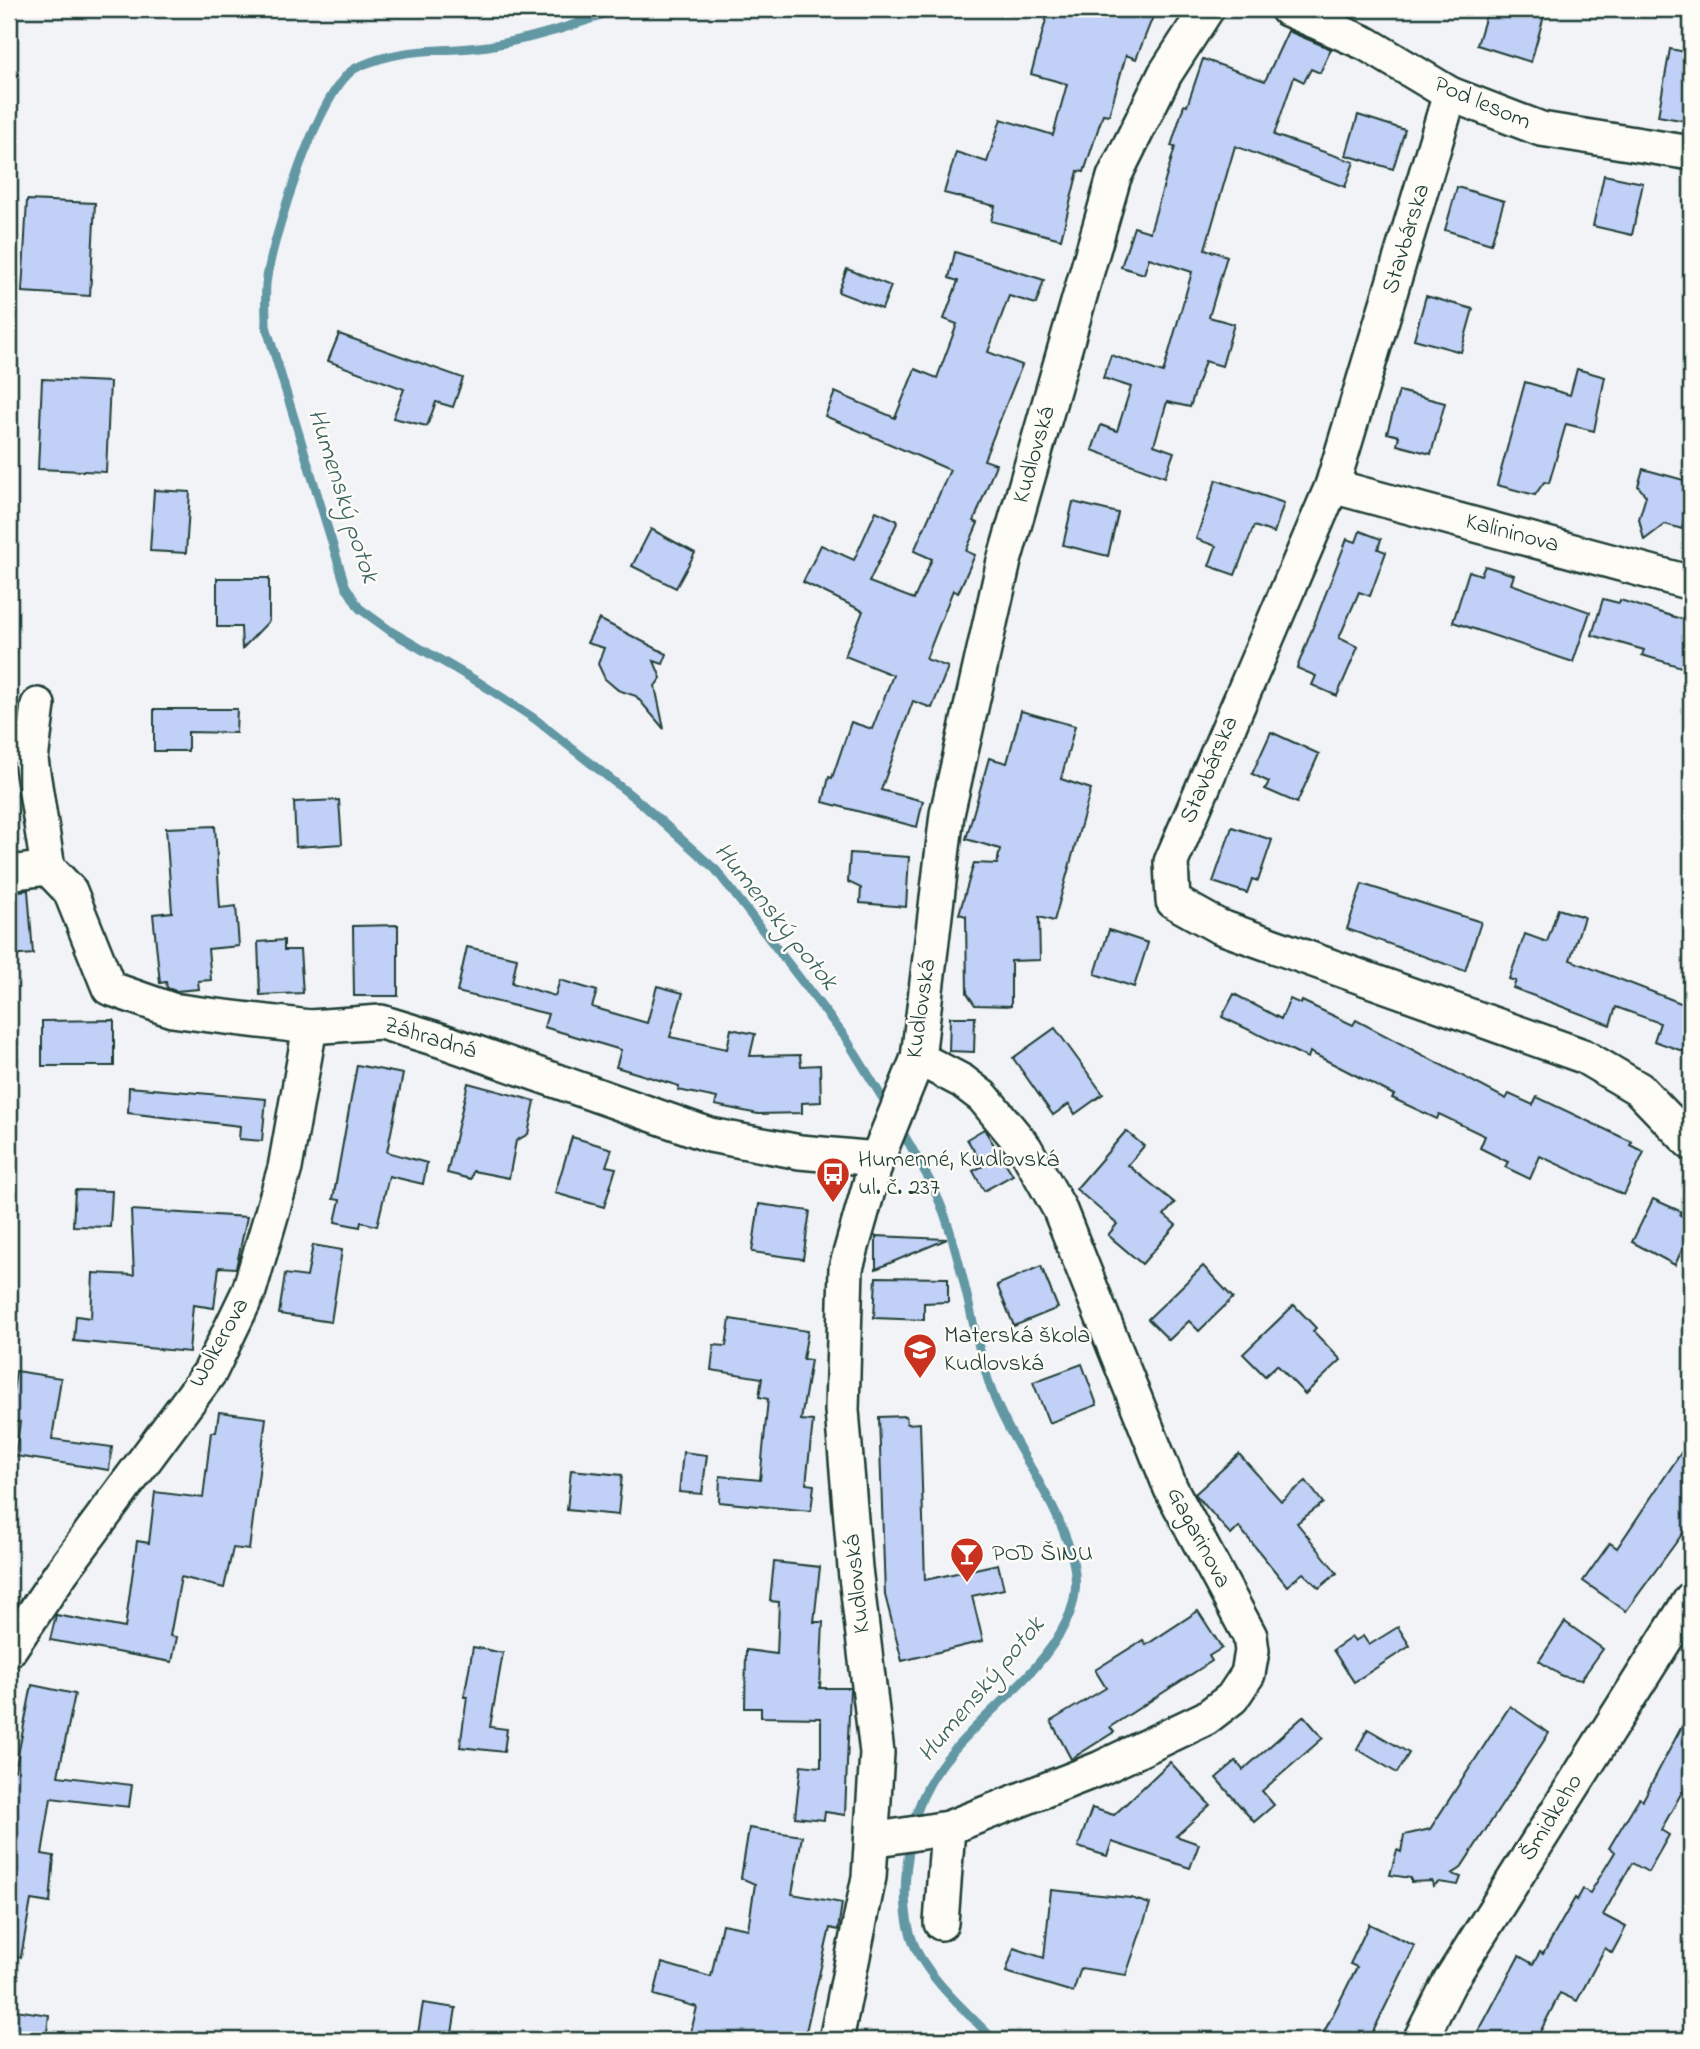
<svg xmlns="http://www.w3.org/2000/svg" width="1700" height="2049" viewBox="0 0 1700 2049" font-family="'Indie Flower',sans-serif">
  <style>
    .lines { fill: none; stroke-linecap: round; stroke-linejoin: round }
    .stream { stroke: #6297a4; stroke-width: 9 }
    .building { fill: #c0d0f6; stroke: #1f3d34; stroke-width: 2 }
    .minor-casing { stroke: #1f3d34; stroke-width: 38 }
    .minor { stroke: #fdfcf7; stroke-width: 33 }
    .labels { text-anchor: middle; dominant-baseline: central; stroke-width: 5; stroke-linejoin: round; paint-order: stroke }
    .street-label { font-size: 24px; fill: #1f3d34; stroke: #fdfcf7 }
    .poi-label { font-size: 24px; fill: #1f3d34; stroke: #fdfcf7; text-anchor: start }
    .water-label { font-size: 26px; font-style: italic; fill: #3b6263; stroke: #fdfcf7 }
  </style>
  <rect width="100%" height="100%" fill="#f1f3f7"/>
  <filter id="ink" filterUnits="userSpaceOnUse"><feTurbulence type="fractalNoise" baseFrequency=".0143" numOctaves="2"/><feDisplacementMap in="SourceGraphic" scale="14" xChannelSelector="R" yChannelSelector="G"/><feConvolveMatrix kernelMatrix="1 2 1 2 8 2 1 2 1" color-interpolation-filters="sRGB"/></filter>
  <g filter="url(#ink)">
    <g class="lines">
      <g class="stream">
        <path d="M 616,9 C 575,26 531,39 488,46 C 440,53 404,46 358,67 C 320,83 271,242 266,284 C 265,298 266,312 266,326 L 345,585 L 359,608 L 392,632 L 480,683 L 535,719 L 642,804 L 716,870 L 845,1037 L 888,1107"/>
        <path d="M 899,1126 C 917,1158 937,1189 948,1225 C 966,1278 973,1336 991,1389 C 1011,1445 1053,1493 1070,1550 C 1078,1576 1078,1598 1066,1622 C 1029,1699 931,1738 913,1827"/>
        <path d="M 911,1841 C 903,1879 900,1929 924,1963 C 942,1991 971,2016 994,2040"/>
      </g>
    </g>
    <g class="building">
      <path d="M 1049,9 L 1069,9 L 1096,18 L 1100,9 L 1156,9 L 1136,59 L 1126,55 L 1109,115 L 1103,114 L 1084,172 L 1078,171 L 1061,239 L 991,221 L 995,206 L 944,193 L 956,152 L 987,162 L 1001,119 L 1053,135 L 1067,84 L 1031,74 Z"/>
      <path d="M 1488,9 L 1546,9 L 1531,62 L 1477,45 Z"/>
      <path d="M 1288,31 L 1331,49 L 1320,73 L 1311,69 L 1304,82 L 1294,77 L 1274,135 L 1354,162 L 1345,187 L 1235,146 L 1205,249 L 1227,256 L 1209,317 L 1234,324 L 1222,366 L 1205,361 L 1190,407 L 1167,402 L 1154,445 L 1174,452 L 1165,477 L 1092,450 L 1101,425 L 1117,431 L 1131,387 L 1103,378 L 1111,355 L 1163,373 L 1192,272 L 1149,258 L 1144,274 L 1121,267 L 1134,227 L 1150,232 L 1175,147 L 1171,146 L 1184,105 L 1187,106 L 1203,59 L 1265,81 Z"/>
      <path d="M 1670,49 L 1691,53 L 1691,122 L 1658,116 Z"/>
      <path d="M 1358,115 L 1405,130 L 1393,169 L 1346,155 Z"/>
      <path d="M 1604,175 L 1643,183 L 1632,235 L 1593,226 Z"/>
      <path d="M 1457,187 L 1504,201 L 1491,244 L 1445,230 Z"/>
      <path d="M 27,200 L 95,203 L 90,296 L 22,292 Z"/>
      <path d="M 955,252 L 1044,280 L 1036,304 L 1009,296 L 988,352 L 1022,365 L 984,460 L 996,464 L 974,521 L 978,523 L 966,551 L 975,555 L 958,593 L 953,590 L 926,659 L 948,667 L 932,708 L 913,701 L 881,790 L 923,801 L 917,827 L 823,802 L 829,777 L 832,778 L 851,722 L 872,729 L 893,675 L 845,656 L 863,611 L 803,582 L 821,545 L 854,560 L 876,511 L 898,521 L 869,582 L 914,599 L 932,559 L 914,551 L 950,470 L 825,416 L 835,392 L 895,418 L 915,369 L 937,378 L 957,324 L 944,319 L 958,281 L 949,278 Z"/>
      <path d="M 847,269 L 891,286 L 882,309 L 838,292 Z"/>
      <path d="M 1426,296 L 1473,309 L 1461,352 L 1414,339 Z"/>
      <path d="M 339,334 L 463,378 L 453,407 L 436,402 L 427,426 L 393,418 L 404,389 L 328,361 Z"/>
      <path d="M 1577,369 L 1605,377 L 1594,431 L 1566,424 L 1549,483 L 1544,482 L 1535,495 L 1497,485 L 1525,382 L 1570,395 Z"/>
      <path d="M 42,379 L 110,382 L 106,472 L 38,469 Z"/>
      <path d="M 1399,391 L 1445,403 L 1431,454 L 1397,445 L 1399,436 L 1387,433 Z"/>
      <path d="M 1643,469 L 1691,482 L 1682,529 L 1665,524 L 1644,540 L 1639,519 L 1646,496 L 1638,486 Z"/>
      <path d="M 1216,480 L 1284,503 L 1274,533 L 1254,526 L 1235,575 L 1209,566 L 1216,546 L 1196,539 Z"/>
      <path d="M 154,490 L 190,492 L 186,553 L 150,551 Z"/>
      <path d="M 1073,502 L 1118,513 L 1108,556 L 1063,545 Z"/>
      <path d="M 651,529 L 695,553 L 676,588 L 632,566 Z"/>
      <path d="M 1360,531 L 1381,539 L 1378,549 L 1386,552 L 1370,596 L 1359,592 L 1339,638 L 1358,647 L 1337,696 L 1312,685 L 1316,676 L 1297,668 L 1347,539 L 1356,542 Z"/>
      <path d="M 1485,566 L 1514,575 L 1511,584 L 1590,612 L 1573,662 L 1453,622 L 1469,571 L 1481,575 Z"/>
      <path d="M 217,578 L 269,578 L 269,621 L 242,649 L 241,627 L 217,627 Z"/>
      <path d="M 1603,599 L 1619,603 L 1620,600 L 1691,622 L 1691,670 L 1642,655 L 1644,650 L 1592,635 Z"/>
      <path d="M 599,619 L 667,654 L 663,664 L 654,661 L 661,678 L 655,686 L 664,729 L 636,696 L 618,690 L 605,679 L 598,664 L 604,648 L 587,643 Z"/>
      <path d="M 154,709 L 237,709 L 236,733 L 188,732 L 188,751 L 154,751 Z"/>
      <path d="M 1021,711 L 1075,726 L 1061,779 L 1091,789 L 1054,921 L 1039,917 L 1040,960 L 1011,961 L 1011,1006 L 975,1005 L 967,993 L 966,916 L 959,914 L 974,863 L 997,864 L 1000,849 L 966,839 L 989,758 L 1007,763 Z"/>
      <path d="M 1271,732 L 1319,754 L 1297,803 L 1265,789 L 1269,782 L 1252,774 Z"/>
      <path d="M 339,800 L 342,844 L 296,847 L 294,802 Z"/>
      <path d="M 215,826 L 220,908 L 236,906 L 239,946 L 208,949 L 211,980 L 198,981 L 199,989 L 176,991 L 167,988 L 166,982 L 160,983 L 153,914 L 172,912 L 166,828 Z"/>
      <path d="M 1232,827 L 1272,840 L 1258,881 L 1252,879 L 1247,893 L 1213,882 Z"/>
      <path d="M 850,853 L 909,857 L 906,907 L 860,903 L 861,888 L 848,882 Z"/>
      <path d="M 1362,884 L 1481,922 L 1465,971 L 1347,929 Z"/>
      <path d="M 28,890 L 33,954 L 9,956 L 9,892 Z"/>
      <path d="M 1558,909 L 1584,917 L 1570,960 L 1691,1007 L 1691,1054 L 1654,1041 L 1660,1023 L 1616,1007 L 1610,1025 L 1513,988 L 1516,981 L 1509,979 L 1525,934 L 1547,942 Z"/>
      <path d="M 398,925 L 398,996 L 354,996 L 353,926 Z"/>
      <path d="M 1109,930 L 1148,943 L 1134,987 L 1095,974 Z"/>
      <path d="M 284,940 L 284,950 L 300,950 L 303,993 L 260,995 L 258,942 Z"/>
      <path d="M 467,947 L 517,958 L 512,983 L 555,996 L 560,980 L 597,991 L 592,1007 L 647,1023 L 657,986 L 683,993 L 670,1037 L 727,1049 L 731,1029 L 755,1034 L 750,1056 L 800,1055 L 801,1066 L 820,1065 L 821,1102 L 802,1103 L 802,1113 L 758,1114 L 715,1105 L 717,1098 L 678,1090 L 679,1086 L 616,1067 L 621,1050 L 544,1027 L 548,1014 L 457,992 Z"/>
      <path d="M 1234,994 L 1281,1019 L 1290,999 L 1301,1004 L 1302,1001 L 1353,1025 L 1356,1020 L 1506,1099 L 1509,1094 L 1533,1105 L 1537,1097 L 1632,1142 L 1630,1145 L 1644,1152 L 1624,1195 L 1540,1156 L 1530,1179 L 1505,1167 L 1508,1162 L 1480,1148 L 1485,1136 L 1439,1114 L 1437,1119 L 1392,1098 L 1394,1095 L 1310,1052 L 1308,1058 L 1222,1017 Z"/>
      <path d="M 950,1017 L 975,1017 L 974,1052 L 949,1051 Z"/>
      <path d="M 114,1020 L 114,1066 L 42,1066 L 42,1021 Z"/>
      <path d="M 1055,1028 L 1103,1094 L 1075,1114 L 1069,1104 L 1053,1115 L 1013,1058 Z"/>
      <path d="M 357,1065 L 403,1074 L 387,1152 L 427,1163 L 423,1184 L 389,1176 L 377,1226 L 361,1222 L 360,1227 L 335,1222 L 340,1200 L 333,1199 Z"/>
      <path d="M 468,1083 L 535,1101 L 528,1134 L 516,1141 L 509,1178 L 473,1171 L 471,1179 L 447,1173 Z"/>
      <path d="M 129,1087 L 266,1099 L 262,1141 L 239,1139 L 240,1126 L 128,1113 Z"/>
      <path d="M 984,1129 L 1013,1175 L 984,1191 L 973,1171 L 983,1166 L 967,1139 Z"/>
      <path d="M 1126,1131 L 1144,1146 L 1128,1165 L 1175,1203 L 1164,1215 L 1176,1225 L 1142,1264 L 1108,1235 L 1117,1224 L 1076,1189 Z"/>
      <path d="M 572,1137 L 612,1149 L 606,1166 L 616,1168 L 604,1207 L 555,1193 Z"/>
      <path d="M 75,1190 L 112,1191 L 110,1227 L 73,1226 Z"/>
      <path d="M 1653,1199 L 1682,1212 L 1680,1215 L 1691,1221 L 1691,1230 L 1675,1265 L 1632,1242 Z"/>
      <path d="M 759,1204 L 810,1211 L 803,1259 L 752,1252 Z"/>
      <path d="M 131,1210 L 247,1217 L 236,1268 L 219,1267 L 214,1308 L 193,1305 L 189,1352 L 74,1341 L 76,1316 L 91,1318 L 93,1273 L 134,1275 Z"/>
      <path d="M 876,1236 L 947,1239 L 876,1269 Z"/>
      <path d="M 313,1245 L 342,1250 L 331,1322 L 279,1314 L 285,1274 L 307,1277 Z"/>
      <path d="M 1041,1266 L 1058,1308 L 1014,1326 L 997,1285 Z"/>
      <path d="M 1203,1266 L 1233,1298 L 1199,1331 L 1189,1321 L 1169,1340 L 1148,1319 Z"/>
      <path d="M 876,1277 L 948,1278 L 948,1302 L 924,1303 L 924,1320 L 874,1318 Z"/>
      <path d="M 1294,1305 L 1316,1328 L 1313,1331 L 1341,1360 L 1305,1394 L 1277,1365 L 1265,1376 L 1243,1354 Z"/>
      <path d="M 730,1319 L 808,1331 L 803,1359 L 811,1360 L 801,1420 L 813,1421 L 806,1484 L 814,1485 L 811,1511 L 719,1502 L 720,1476 L 760,1480 L 768,1399 L 759,1397 L 762,1378 L 711,1370 L 714,1345 L 726,1346 Z"/>
      <path d="M 1082,1364 L 1097,1405 L 1049,1423 L 1033,1382 Z"/>
      <path d="M 16,1371 L 61,1378 L 52,1439 L 112,1447 L 109,1470 L 15,1456 L 20,1422 L 9,1421 Z"/>
      <path d="M 219,1412 L 266,1418 L 249,1550 L 233,1548 L 224,1588 L 181,1577 L 170,1636 L 177,1637 L 172,1662 L 50,1640 L 56,1615 L 125,1628 L 137,1541 L 149,1543 L 155,1492 L 203,1498 L 211,1432 L 216,1432 Z"/>
      <path d="M 906,1416 L 907,1424 L 920,1423 L 925,1580 L 998,1564 L 1004,1589 L 972,1596 L 983,1641 L 902,1661 L 885,1595 L 879,1417 Z"/>
      <path d="M 1691,1438 L 1691,1522 L 1626,1611 L 1583,1581 L 1610,1543 L 1617,1548 Z"/>
      <path d="M 683,1452 L 707,1455 L 702,1494 L 679,1492 Z"/>
      <path d="M 1239,1454 L 1281,1501 L 1306,1481 L 1323,1503 L 1297,1523 L 1337,1573 L 1319,1588 L 1303,1573 L 1287,1586 L 1239,1527 L 1231,1535 L 1195,1494 Z"/>
      <path d="M 571,1470 L 622,1475 L 618,1515 L 567,1510 Z"/>
      <path d="M 774,1562 L 820,1567 L 814,1622 L 823,1622 L 820,1688 L 850,1688 L 845,1815 L 825,1812 L 824,1820 L 795,1817 L 801,1765 L 821,1767 L 821,1718 L 761,1717 L 761,1708 L 745,1708 L 746,1650 L 777,1654 L 779,1602 L 770,1601 Z"/>
      <path d="M 1198,1611 L 1222,1648 L 1209,1656 L 1212,1661 L 1110,1727 L 1114,1732 L 1071,1759 L 1051,1721 L 1106,1688 L 1095,1670 L 1143,1640 L 1146,1645 Z"/>
      <path d="M 1565,1622 L 1603,1649 L 1581,1680 L 1562,1676 L 1539,1661 Z"/>
      <path d="M 1398,1627 L 1410,1646 L 1354,1682 L 1333,1650 L 1352,1637 L 1355,1641 L 1363,1636 L 1369,1645 Z"/>
      <path d="M 473,1647 L 503,1653 L 490,1727 L 507,1729 L 504,1752 L 460,1747 L 467,1697 L 464,1697 Z"/>
      <path d="M 32,1685 L 75,1694 L 58,1776 L 132,1785 L 129,1807 L 51,1798 L 42,1854 L 54,1856 L 50,1903 L 31,1900 L 21,1957 L 9,1955 L 9,1769 L 15,1770 Z"/>
      <path d="M 1510,1706 L 1549,1733 L 1460,1869 L 1452,1874 L 1461,1877 L 1458,1885 L 1439,1882 L 1433,1886 L 1432,1881 L 1411,1882 L 1411,1878 L 1390,1875 L 1397,1850 L 1401,1852 L 1404,1835 L 1430,1829 Z"/>
      <path d="M 1691,1709 L 1691,1796 L 1682,1792 L 1661,1830 L 1669,1835 L 1648,1872 L 1632,1863 L 1603,1915 L 1626,1927 L 1612,1953 L 1605,1948 L 1577,2001 L 1560,1993 L 1536,2040 L 1474,2040 L 1519,1956 L 1533,1964 L 1540,1952 L 1543,1954 L 1575,1898 L 1577,1900 L 1583,1889 L 1590,1893 L 1615,1852 L 1609,1848 L 1639,1798 L 1643,1800 Z"/>
      <path d="M 1304,1716 L 1323,1738 L 1262,1791 L 1274,1805 L 1254,1822 L 1216,1778 L 1236,1761 L 1243,1770 Z"/>
      <path d="M 1368,1729 L 1409,1753 L 1397,1773 L 1357,1749 Z"/>
      <path d="M 1170,1762 L 1210,1805 L 1176,1836 L 1199,1844 L 1190,1868 L 1112,1842 L 1107,1856 L 1078,1847 L 1092,1808 L 1114,1815 Z"/>
      <path d="M 749,1828 L 802,1836 L 792,1894 L 842,1903 L 838,1930 L 830,1928 L 804,2040 L 689,2040 L 697,2007 L 654,1995 L 662,1963 L 711,1977 L 722,1924 L 748,1929 L 755,1884 L 741,1878 Z"/>
      <path d="M 1051,1890 L 1131,1898 L 1150,1904 L 1126,1975 L 1081,1968 L 1073,1992 L 1006,1972 L 1014,1948 L 1044,1958 Z"/>
      <path d="M 1369,1924 L 1415,1946 L 1369,2040 L 1320,2040 L 1357,1967 L 1350,1964 Z"/>
      <path d="M 423,2003 L 456,2008 L 451,2040 L 417,2040 Z"/>
      <path d="M 9,2009 L 49,2015 L 46,2040 L 9,2040 Z"/>
    </g>
    <g class="lines">
      <g class="minor-casing">
        <g id="minor">
          <path d="M 1287,9 L 1367,44 L 1450,94 L 1541,129 L 1691,153"/>
          <path d="M 1450,94 L 1332,486 L 1171,862 L 1173,901 L 1218,926 L 1583,1056 L 1639,1089 L 1691,1143"/>
          <path d="M 1332,486 L 1691,583"/>
          <path d="M 38,705 L 31,760 L 48,868 L 70,891 L 109,988 L 172,1010 L 201,1014 L 310,1027 L 381,1022 L 440,1040 L 710,1135 L 800,1152 L 877,1159"/>
          <path d="M 9,873 L 48,868"/>
          <path d="M 9,1650 L 61,1573 L 210,1372 L 249,1291 L 285,1168 L 310,1027"/>
          <path d="M 872,1840 L 948,1828 L 1101,1768 L 1206,1718 L 1232,1698 L 1248,1674 L 1252,1651 L 1250,1636 L 1171,1489 L 1059,1208 L 1025,1148 L 983,1097 L 962,1081 L 918,1058"/>
          <path d="M 941,1923 L 948,1828"/>
          <path d="M 836,2040 L 869,1877 L 877,1753 L 855,1568 L 842,1410 L 846,1268 L 877,1159 L 918,1058 L 947,814 L 1004,561 L 1114,177 L 1165,74 L 1207,9"/>
          <path d="M 1420,2040 L 1450,1981 L 1691,1599"/>
        </g>
      </g>
      <use href="#minor" class="minor"/>
    </g>
  </g>
  <defs>
    <g id="bus-pin" transform="scale(1.75)"><path d="M0 17L-7.5 6A9.5 9.5 0 1 1 7.5 6Z" fill="#c8321e" stroke="#fdfcf7"/><path d="M-5-6H5V4H4V6H2V4H-2V6H-4V4H-5ZM-3.5-4V0h7V-4ZM-3.5 1.2v1.5H-2V1.2ZM2 1.2v1.5H3.5V1.2Z" fill="#fff"/></g>
    <g id="school-pin" transform="scale(1.75)"><path d="M0 17L-7.5 6A9.5 9.5 0 1 1 7.5 6Z" fill="#c8321e" stroke="#fdfcf7"/><path d="M0-5L7-2L0 1L-7-2ZM-4 1L0 2.5L4 1V4Q0 6-4 4Z" fill="#fff"/></g>
    <g id="bar-pin" transform="scale(1.75)"><path d="M0 17L-7.5 6A9.5 9.5 0 1 1 7.5 6Z" fill="#c8321e" stroke="#fdfcf7"/><path d="M-6-5H6L.8 .8V4.5H3.5V6h-7V4.5H-.8V.8Z" fill="#fff"/></g>
  </defs>
  <g fill-rule="evenodd">
    <use href="#bus-pin" x="833" y="1174"/>
    <use href="#school-pin" x="920" y="1350"/>
    <use href="#bar-pin" x="967" y="1554"/>
  </g>
  <g class="labels">
    <g class="street-label">
      <text transform="translate(1482 104) rotate(23)">Pod lesom</text>
      <text transform="translate(1407 239) rotate(-73)">Stavbárska</text>
      <text transform="translate(1035 455) rotate(-74)">Kudlovská</text>
      <text transform="translate(1512 534) rotate(15)">Kalininova</text>
      <text transform="translate(1210 770) rotate(-67)">Stavbárska</text>
      <text transform="translate(922 1009) rotate(-82)">Kudlovská</text>
      <text transform="translate(430 1039) rotate(17)">Záhradná</text>
      <text transform="translate(220 1343) rotate(-61)">Wolkerova</text>
      <text transform="translate(1198 1538) rotate(62)">Gagarinova</text>
      <text transform="translate(858 1584) rotate(-96)">Kudlovská</text>
      <text transform="translate(1552 1818) rotate(-58)">Šmidkeho</text>
    </g>
    <g class="poi-label">
      <text x="858" y="1160">Humenné, Kudlovská<tspan x="858" dy="28">ul. č. 237</tspan></text>
      <text x="944" y="1336">Materská škola<tspan x="944" dy="28">Kudlovská</tspan></text>
      <text x="992" y="1554">POD ŠINU</text>
    </g>
    <g class="water-label">
      <text transform="translate(342 496) rotate(72)">Humenský potok</text>
      <text transform="translate(775 917) rotate(51)">Humenský potok</text>
      <text transform="translate(982 1690) rotate(-50)">Humenský potok</text>
    </g>
  </g>
  <rect width="1700" height="2049" fill="none" stroke="#fdfcf7" stroke-width="35"/>
  <rect x="18" y="18" width="1665" height="2014" fill="none" stroke="#1f3d34" stroke-width="2.5" filter="url(#ink)"/>
</svg>
